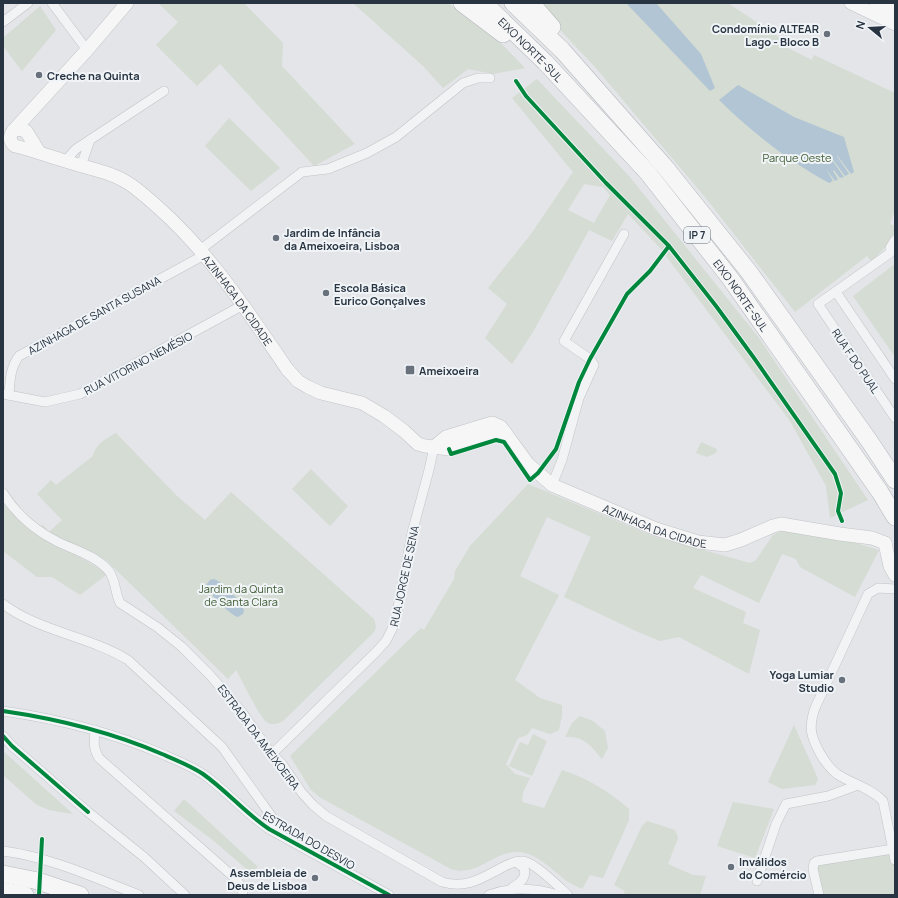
<svg xmlns="http://www.w3.org/2000/svg" width="898" height="898" viewBox="0 0 898 898" font-family="Manrope,sans-serif">
  <style>
    .green { fill: #d4dcd3; fill-rule: evenodd }
    .water { fill: #b1c5d4 }
    .lines { fill: none; stroke-linecap: round; stroke-linejoin: round }
    .street-casing { stroke: #c1c3c6; stroke-width: 10 }
    .secondary-casing { stroke: #c1c3c6; stroke-width: 14 }
    .highway-casing { stroke: #b5b8bd; stroke-width: 18 }
    .street { stroke: #f2f3f5; stroke-width: 9 }
    .secondary { stroke: #f6f6f7; stroke-width: 13 }
    .highway { stroke: #f6f6f7; stroke-width: 17 }
    .cycleway-casing { stroke: #f0f4f7; stroke-width: 6 }
    .cycleway { stroke: #00873e; stroke-width: 4 }
    .poi-dot { fill: #69727c; stroke: #f0f4f7; stroke-width: 1.5 }
    .labels { text-anchor: middle; dominant-baseline: central; stroke-width: 4; stroke-linejoin: round; paint-order: stroke }
    .shield { fill: #f0f4f7; stroke: #646e78; stroke-width: 1 }
    .shield-label { font-size: 10px; font-weight: bold; fill: #283442 }
    .poi-label { font-size: 11px; font-weight: bold; fill: #283442; stroke: #f0f4f7; text-anchor: start }
    .street-label { font-size: 11px; fill: #283442; stroke: #f0f4f7 }
    .park-label { font-size: 11px; fill: #415e35; stroke: #f0f4f7 }
  </style>
  <rect width="100%" height="100%" fill="#e3e5e8"/>
  <g class="green">
    <path d="M 158,3 L 244,3 L 283,43 L 282,66 L 355,144 L 314,166 L 220,64 L 197,86 L 156,45 L 178,22 Z"/>
    <path d="M 353,3 L 448,3 L 488,30 L 525,68 L 493,74 L 468,69 L 443,88 L 423,66 Z"/>
    <path d="M 535,3 L 728,3 L 780,38 L 778,43 L 812,60 L 814,55 L 895,93 L 895,209 L 890,224 L 895,226 C 895,240 881,252 871,261 L 867,256 L 795,312 L 705,197 L 595,67 Z"/>
    <path d="M 40,6 L 56,30 L 22,71 L 3,46 L 3,38 Z"/>
    <path d="M 537,79 L 629,176 L 759,338 L 868,500 L 830,518 L 826,486 L 790,421 L 660,248 L 628,214 L 612,241 L 589,230 L 533,332 L 512,364 L 485,338 L 507,304 L 488,288 L 531,234 L 573,172 L 512,98 ZM 584,184 L 603,187 L 610,195 L 594,223 L 568,210 Z"/>
    <path d="M 229,118 L 280,168 L 251,191 L 205,146 Z"/>
    <path d="M 895,264 L 895,357 L 853,296 Z"/>
    <path d="M 116,433 L 176,495 L 205,520 L 231,492 L 374,619 L 376,627 L 374,632 L 283,721 C 278,724 273,725 268,723 C 260,719 242,680 236,670 L 228,679 L 107,561 L 62,541 L 39,527 L 43,525 L 49,532 L 62,520 L 37,494 L 51,480 L 56,485 L 93,456 C 95,444 106,439 116,433 Z"/>
    <path d="M 701,442 L 717,449 L 716,453 L 707,457 L 696,453 Z"/>
    <path d="M 311,469 L 348,506 L 330,526 L 292,489 Z"/>
    <path d="M 528,484 L 653,536 L 750,563 L 756,560 L 773,535 L 779,532 L 791,530 L 856,543 L 879,550 L 855,597 L 800,567 L 796,559 L 782,554 L 759,603 L 701,575 L 693,588 L 746,612 L 743,623 L 760,630 L 749,674 L 679,637 L 660,641 L 638,632 L 564,597 L 591,537 L 547,517 L 520,576 L 559,595 L 515,680 L 540,698 L 562,705 L 562,715 L 559,730 L 550,734 L 532,728 L 527,735 L 518,738 L 506,764 L 515,774 L 530,778 L 523,792 L 522,802 L 544,808 L 562,770 C 587,778 610,792 629,809 L 629,820 L 603,878 L 590,875 L 582,889 C 578,887 573,885 568,882 C 554,872 540,855 521,852 C 495,849 477,878 451,869 L 321,798 L 311,790 L 290,756 L 421,628 L 424,630 L 454,579 L 455,571 L 470,546 Z"/>
    <path d="M 3,502 L 21,521 L 62,547 L 100,569 L 106,575 L 80,595 L 52,577 L 37,577 L 3,551 Z"/>
    <path d="M 580,716 L 593,721 L 605,731 L 608,748 L 602,759 C 590,745 585,736 565,737 L 572,723 Z"/>
    <path d="M 794,725 L 818,779 L 815,785 L 782,789 L 768,782 Z"/>
    <path d="M 533,734 L 547,741 L 532,776 L 509,766 L 520,742 L 528,745 Z"/>
    <path d="M 3,751 L 73,814 L 49,810 L 37,805 L 3,775 Z"/>
    <path d="M 184,799 L 258,867 L 251,873 L 214,841 L 174,811 Z"/>
    <path d="M 733,802 L 774,809 L 755,858 L 717,846 Z"/>
    <path d="M 647,821 L 675,830 L 678,838 L 668,864 L 693,875 L 706,876 L 700,895 L 623,895 L 625,891 L 614,885 L 642,826 Z"/>
    <path d="M 893,849 L 895,860 L 895,895 L 819,895 L 813,866 Z"/>
  </g>
  <g class="water">
    <path d="M 626,3 L 656,3 L 701,54 L 715,88 L 710,91 Z"/>
    <path d="M 738,85 L 794,117 L 844,137 L 854,172 L 851,174 L 837,155 L 837,156 L 849,174 L 845,176 L 831,157 L 830,157 L 844,177 L 840,178 L 834,170 L 833,171 L 838,179 L 835,181 L 826,169 L 833,181 L 829,183 C 786,159 754,134 719,100 Z"/>
    <path d="M 213,579 C 220,579 243,603 244,611 L 243,614 L 238,617 C 231,616 207,592 206,585 L 210,580 Z"/>
  </g>
  <g class="lines">
    <g class="street-casing">
      <g id="street">
        <path d="M 52,3 L 87,50"/>
        <path d="M 3,22 L 28,3"/>
        <path d="M 65,161 L 76,149 L 164,91"/>
        <path d="M 81,166 L 90,140"/>
        <path d="M 895,240 L 890,248 L 890,253 L 818,304 L 895,418"/>
        <path d="M 200,250 L 302,172 L 328,169 L 367,153 L 396,137 L 463,83 L 478,78 L 490,78"/>
        <path d="M 836,292 L 895,379"/>
        <path d="M 3,394 L 45,402 L 80,394 L 243,305"/>
        <path d="M 9,395 C 10,381 10,368 19,356 L 204,255"/>
        <path d="M 552,485 L 562,460 L 579,398 L 594,365 L 590,359 L 564,341 L 624,234"/>
        <path d="M 3,493 C 16,514 36,531 58,542 C 75,550 96,556 109,571 C 116,581 115,593 120,603 L 157,627 L 182,647 L 209,674 L 242,712 L 270,752 L 282,764 L 302,793 L 313,805 L 326,816 L 442,882 C 467,889 482,878 503,867 C 509,864 516,860 524,861 C 536,864 558,886 568,895"/>
        <path d="M 895,589 L 878,588 L 868,594 L 815,708 C 808,728 811,737 821,755 C 826,763 830,769 837,774 C 852,784 871,788 883,801 L 895,860"/>
        <path d="M 3,604 C 40,632 89,636 128,660 L 222,747 L 272,817 L 272,825 L 269,829"/>
        <path d="M 3,711 C 58,719 111,732 162,754 C 176,760 191,766 203,774 C 227,791 245,813 269,829 L 389,895"/>
        <path d="M 95,730 C 94,741 93,749 99,758 L 237,880 L 242,888 L 243,895"/>
        <path d="M 3,736 L 12,746 L 88,812 L 144,857 L 185,895"/>
        <path d="M 272,754 L 376,652 L 386,641 L 395,623 L 412,533 L 429,470 L 434,447"/>
        <path d="M 3,851 C 50,857 95,878 139,895"/>
        <path d="M 757,881 L 776,824 L 786,804 L 828,796 L 858,785"/>
        <path d="M 512,888 C 520,882 527,879 524,868 L 516,862"/>
        <path d="M 489,895 C 512,886 535,888 558,895"/>
        <path d="M 819,895 L 813,869 L 814,863 L 817,861 L 893,849"/>
      </g>
    </g>
    <g class="secondary-casing">
      <g id="secondary">
        <path id="s1" d="M 127,3 L 87,50 L 13,131 C 9,137 9,141 15,146 C 30,149 44,155 59,159 C 81,167 107,170 128,183 C 139,190 150,200 161,210 C 211,255 249,313 287,369 L 298,381 L 308,387 L 321,393 L 362,403 L 384,416 L 404,431 L 418,444 L 425,446 L 449,449 L 495,434 L 506,434"/>
        <path d="M 851,3 L 895,24"/>
        <path d="M 876,3 L 895,12"/>
        <path d="M 13,131 L 17,129 L 26,131 L 39,152"/>
        <path id="s2" d="M 434,447 L 446,437 L 492,423 L 501,427 L 528,464 L 552,485 L 656,529 L 698,542 L 725,545 L 741,540 L 773,526 L 781,524 L 840,534 L 872,538 L 885,543"/>
        <path d="M 885,543 L 890,566 L 895,575"/>
      </g>
    </g>
    <g class="highway-casing">
      <g id="highway">
        <path d="M 462,3 L 503,34"/>
        <path id="s3" d="M 484,3 L 545,62 L 648,173 L 730,278 L 880,492 L 895,517"/>
        <path d="M 513,3 L 562,50 L 665,167 L 749,272 L 870,442 L 895,480"/>
        <path d="M 531,3 L 552,27"/>
        <path d="M 3,874 L 38,881 L 80,895"/>
        <path d="M 3,891 L 25,895"/>
      </g>
    </g>
    <use href="#street" class="street"/>
    <use href="#secondary" class="secondary"/>
    <use href="#highway" class="highway"/>
    <g class="cycleway-casing">
      <g id="cycleway">
        <path d="M 516,81 L 526,96 L 606,183 L 669,246 L 716,306 L 754,358 L 835,474 L 841,493 L 838,511 L 842,521"/>
        <path d="M 449,449 L 451,454 L 496,440 L 504,442 L 530,480 L 538,473 L 556,449 L 579,382 L 590,359 L 627,294 L 650,271 L 669,246"/>
        <path d="M 3,711 C 58,719 111,732 162,754 C 176,760 191,766 203,774 C 227,791 245,813 269,829 L 389,895"/>
        <path d="M 3,736 L 12,746 L 88,812"/>
        <path d="M 39,895 L 42,839"/>
      </g>
    </g>
    <use href="#cycleway" class="cycleway"/>
  </g>
  <g class="poi-dot">
    <circle cx="827" cy="34" r="4"/>
    <circle cx="39" cy="75" r="4"/>
    <circle cx="276" cy="238" r="4"/>
    <circle cx="326" cy="293" r="4"/>
    <rect x="405" y="365" width="10" height="10" rx="2"/>
    <circle cx="842" cy="680" r="4"/>
    <circle cx="731" cy="867" r="4"/>
    <circle cx="315" cy="878" r="4"/>
  </g>
  <g class="labels">
    <rect class="shield" x="684" y="227" width="26" height="16" rx="3"/>
    <g class="shield-label">
      <text x="697" y="235">IP 7</text>
    </g>
    <g class="poi-label">
      <text x="819" y="28" text-anchor="end">Condomínio ALTEAR<tspan x="819" dy="13">Lago - Bloco B</tspan></text>
      <text x="47" y="75">Creche na Quinta</text>
      <text x="284" y="232">Jardim de Infância<tspan x="284" dy="13">da Ameixoeira, Lisboa</tspan></text>
      <text x="334" y="287">Escola Básica<tspan x="334" dy="13">Eurico Gonçalves</tspan></text>
      <text x="419" y="370">Ameixoeira</text>
      <text x="834" y="674" text-anchor="end">Yoga Lumiar<tspan x="834" dy="13">Studio</tspan></text>
      <text x="739" y="861">Inválidos<tspan x="739" dy="13">do Comércio</tspan></text>
      <text x="307" y="872" text-anchor="end">Assembleia de<tspan x="307" dy="13">Deus de Lisboa</tspan></text>
    </g>
    <g class="street-label">
      <text stroke="none"><textPath href="#s3" startOffset="66">EIXO NORTE-SUL</textPath></text>
      <text stroke="none"><textPath href="#s3" startOffset="390">EIXO NORTE-SUL</textPath></text>
      <text stroke="none"><textPath href="#s1" startOffset="469">AZINHAGA DA CIDADE</textPath></text>
      <text transform="translate(94 315) rotate(-29)">AZINHAGA DE SANTA SUSANA</text>
      <text transform="translate(856 361) rotate(56)">RUA F DO PUAL</text>
      <text transform="translate(138 363) rotate(-28)">RUA VITORINO NEMÉSIO</text>
      <text stroke="none"><textPath href="#s2" startOffset="262">AZINHAGA DA CIDADE</textPath></text>
      <text transform="translate(404 576) rotate(-78)">RUA JORGE DE SENA</text>
      <text transform="translate(259 737) rotate(53)">ESTRADA DA AMEIXOEIRA</text>
      <text transform="translate(309 840) rotate(30)">ESTRADA DO DESVIO</text>
    </g>
    <g class="park-label">
      <text x="797" y="157">Parque Oeste</text>
      <text x="241" y="588">Jardim da Quinta<tspan x="241" dy="13">de Santa Clara</tspan></text>
    </g>
  </g>
  <rect width="898" height="898" fill="none" stroke="#283442" stroke-width="8"/>
  <g transform="translate(870 28) rotate(288)" stroke="#f0f4f7" stroke-width="3" paint-order="stroke">
  <path d="M0-3L7 15L0 10L-7 15Z" fill="#283442"/>
  <text y="-6" font-size="11" font-weight="bold" text-anchor="middle" fill="#283442">N</text>
  </g>
</svg>
